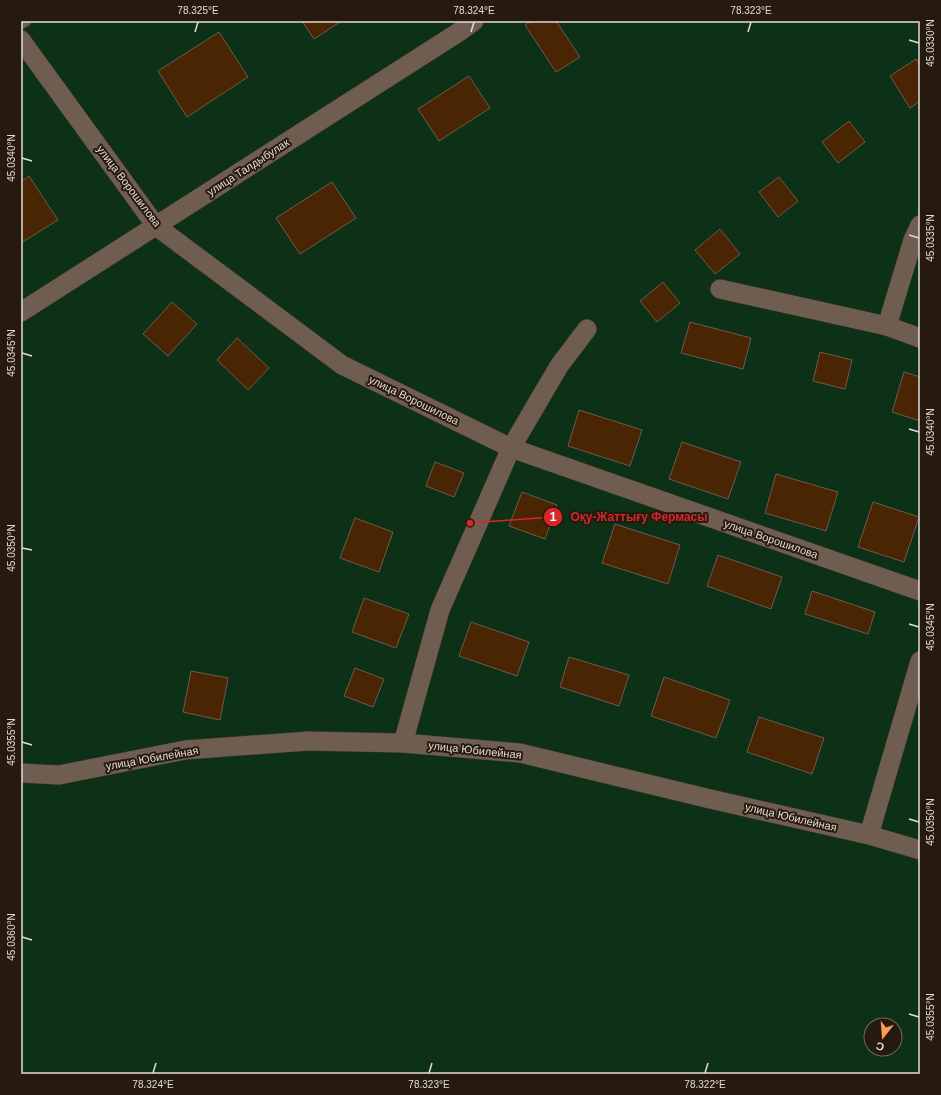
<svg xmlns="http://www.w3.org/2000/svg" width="941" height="1095" viewBox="0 0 941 1095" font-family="Arial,sans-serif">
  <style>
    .green { fill: #0c3116; fill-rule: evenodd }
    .building { fill: #492503; stroke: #6c5b4e }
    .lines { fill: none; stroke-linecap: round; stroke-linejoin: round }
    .service-casing { stroke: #3e332e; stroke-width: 12 }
    .minor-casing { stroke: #3e332e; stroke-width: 20 }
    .service { stroke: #6f5e50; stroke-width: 10 }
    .minor { stroke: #6f5e50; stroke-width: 19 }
    .ticks { fill: none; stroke: #e4dbd3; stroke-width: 1.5 }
    .labels { text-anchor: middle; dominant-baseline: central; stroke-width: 4; stroke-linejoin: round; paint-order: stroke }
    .street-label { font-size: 11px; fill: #e4dbd3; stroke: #26190d }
    .leader { fill: none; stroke: #d62828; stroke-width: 1.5 }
    .callout-dot { fill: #d62828; stroke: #26190d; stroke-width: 1.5 }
    .mark-label { font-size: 12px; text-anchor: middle; font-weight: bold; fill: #fff }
    .callout-label { font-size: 12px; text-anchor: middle; font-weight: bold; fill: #d62828; stroke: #26190d; stroke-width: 4; stroke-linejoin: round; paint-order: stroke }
    .neatline { fill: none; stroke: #e4dbd3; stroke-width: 1.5 }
    .ticks-label { font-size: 10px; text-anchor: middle; fill: #e4dbd3 }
  </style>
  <rect width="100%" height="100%" fill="#26190d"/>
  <path class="green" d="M 21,21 L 920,21 L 920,1074 L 21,1074 ZM 871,1025 L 895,1025 L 895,1049 L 871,1049 Z"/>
  <g class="building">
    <path d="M 302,21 L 339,21 L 340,22 L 314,39 Z"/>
    <path d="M 532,21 L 556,21 L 580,57 L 556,72 L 525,25 Z"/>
    <path d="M 219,32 L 248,77 L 187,117 L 158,71 Z"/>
    <path d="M 916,59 L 920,66 L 920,101 L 910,108 L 890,76 Z"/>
    <path d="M 469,76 L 490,108 L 439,141 L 418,109 Z"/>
    <path d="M 849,121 L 865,142 L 838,163 L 822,142 Z"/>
    <path d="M 29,176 L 58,220 L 21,243 L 21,182 Z"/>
    <path d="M 779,177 L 798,201 L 778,217 L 759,192 Z"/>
    <path d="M 332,182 L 356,218 L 300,254 L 276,218 Z"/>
    <path d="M 720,229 L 740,254 L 715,274 L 695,250 Z"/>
    <path d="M 663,282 L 680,303 L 657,322 L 640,301 Z"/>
    <path d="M 172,302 L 197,324 L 168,356 L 143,334 Z"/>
    <path d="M 690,322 L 751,338 L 743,369 L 681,353 Z"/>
    <path d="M 237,338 L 269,368 L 248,390 L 217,360 Z"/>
    <path d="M 820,352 L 852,360 L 845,389 L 813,381 Z"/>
    <path d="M 904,372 L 920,377 L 920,421 L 892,412 Z"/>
    <path d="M 579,410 L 642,430 L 630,466 L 568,446 Z"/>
    <path d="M 682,442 L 741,462 L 728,499 L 669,479 Z"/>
    <path d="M 435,462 L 464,473 L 454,497 L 426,486 Z"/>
    <path d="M 776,474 L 838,492 L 826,531 L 765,513 Z"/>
    <path d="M 522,492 L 557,505 L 545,539 L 509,526 Z"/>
    <path d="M 873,502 L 919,517 L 904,562 L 858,547 Z"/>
    <path d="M 355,518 L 393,532 L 379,572 L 340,558 Z"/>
    <path d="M 615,524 L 680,545 L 668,584 L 602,563 Z"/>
    <path d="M 718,555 L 782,577 L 771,609 L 707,586 Z"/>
    <path d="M 812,591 L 875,612 L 868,634 L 805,614 Z"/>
    <path d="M 364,598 L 409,614 L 396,648 L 352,632 Z"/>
    <path d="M 471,622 L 529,642 L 517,676 L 459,656 Z"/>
    <path d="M 569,657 L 629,675 L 619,706 L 560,687 Z"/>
    <path d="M 355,668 L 384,679 L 373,707 L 344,696 Z"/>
    <path d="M 191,671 L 228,678 L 220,720 L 183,712 Z"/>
    <path d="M 664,677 L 730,700 L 716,738 L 651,716 Z"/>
    <path d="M 759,717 L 824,738 L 812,774 L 747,752 Z"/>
  </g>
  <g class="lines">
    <g class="service-casing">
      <path id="service" d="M 21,24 L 26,21"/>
    </g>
    <g class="minor-casing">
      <g id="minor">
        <path d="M 21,40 L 156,226 L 342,365 L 511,448 L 920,591"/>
        <path d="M 720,289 L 887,326 L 920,338"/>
        <path d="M 21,312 L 459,32 L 474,21"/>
        <path d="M 887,326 L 913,240 L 920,225"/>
        <path d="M 403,743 L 440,610 L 511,448 L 559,366 L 587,329"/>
        <path d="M 21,773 L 59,775 L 185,750 L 308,741 L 403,743 L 520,753 L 706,798 L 869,835 L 920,850"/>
        <path d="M 869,835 L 920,661"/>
      </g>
    </g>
    <use href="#service" class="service"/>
    <use href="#minor" class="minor"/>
  </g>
  <path class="ticks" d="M 195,32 L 198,22M 471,32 L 474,22M 748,32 L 751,22M 909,40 L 919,43M 22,158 L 32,161M 909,235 L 919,238M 22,353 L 32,356M 909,429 L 919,432M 22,548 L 32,550M 909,624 L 919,627M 22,742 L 32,745M 909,819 L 919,822M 22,937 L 32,940M 909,1014 L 919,1017M 153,1073 L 156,1063M 429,1073 L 432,1063M 705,1073 L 708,1063"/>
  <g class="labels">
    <g class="street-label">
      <text transform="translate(248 167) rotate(-33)">улица Талдыбулак</text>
      <text transform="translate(129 186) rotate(53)">улица Ворошилова</text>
      <text transform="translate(414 400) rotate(26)">улица Ворошилова</text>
      <text transform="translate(771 539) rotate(19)">улица Ворошилова</text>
      <text transform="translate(475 750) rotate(6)">улица Юбилейная</text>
      <text transform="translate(152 758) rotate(-10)">улица Юбилейная</text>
      <text transform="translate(791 817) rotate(13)">улица Юбилейная</text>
    </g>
  </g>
  <path class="leader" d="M470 523L553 517"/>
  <g class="callout-dot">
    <circle cx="470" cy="523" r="4"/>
    <circle cx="553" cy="517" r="10"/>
  </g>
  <g class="mark-label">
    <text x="553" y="521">1</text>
  </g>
  <g class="callout-label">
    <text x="639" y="521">Оқу-Жаттығу Фермасы</text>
  </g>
  <rect width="941" height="1095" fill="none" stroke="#26190d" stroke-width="44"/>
  <g transform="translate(883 1037) rotate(197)"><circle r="19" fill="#26190d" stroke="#72675c"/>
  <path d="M0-3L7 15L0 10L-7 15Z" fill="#fd9d55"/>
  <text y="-6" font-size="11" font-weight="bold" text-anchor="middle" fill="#e4dbd3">С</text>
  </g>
  <rect x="22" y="22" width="897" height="1051" class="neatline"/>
  <g class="ticks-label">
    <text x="198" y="14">78.325°E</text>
    <text x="474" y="14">78.324°E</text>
    <text x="751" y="14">78.323°E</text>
    <text transform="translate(930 43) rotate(-90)" y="4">45.0330°N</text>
    <text transform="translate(11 158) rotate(-90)" y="4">45.0340°N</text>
    <text transform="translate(930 238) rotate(-90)" y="4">45.0335°N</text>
    <text transform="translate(11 353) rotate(-90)" y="4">45.0345°N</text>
    <text transform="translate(930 432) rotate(-90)" y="4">45.0340°N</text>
    <text transform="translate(11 548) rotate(-90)" y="4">45.0350°N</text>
    <text transform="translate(930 627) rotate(-90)" y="4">45.0345°N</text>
    <text transform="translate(11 742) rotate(-90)" y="4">45.0355°N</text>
    <text transform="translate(930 822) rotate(-90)" y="4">45.0350°N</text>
    <text transform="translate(11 937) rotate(-90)" y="4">45.0360°N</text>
    <text transform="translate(930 1017) rotate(-90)" y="4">45.0355°N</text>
    <text x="153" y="1088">78.324°E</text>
    <text x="429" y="1088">78.323°E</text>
    <text x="705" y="1088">78.322°E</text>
  </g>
</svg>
